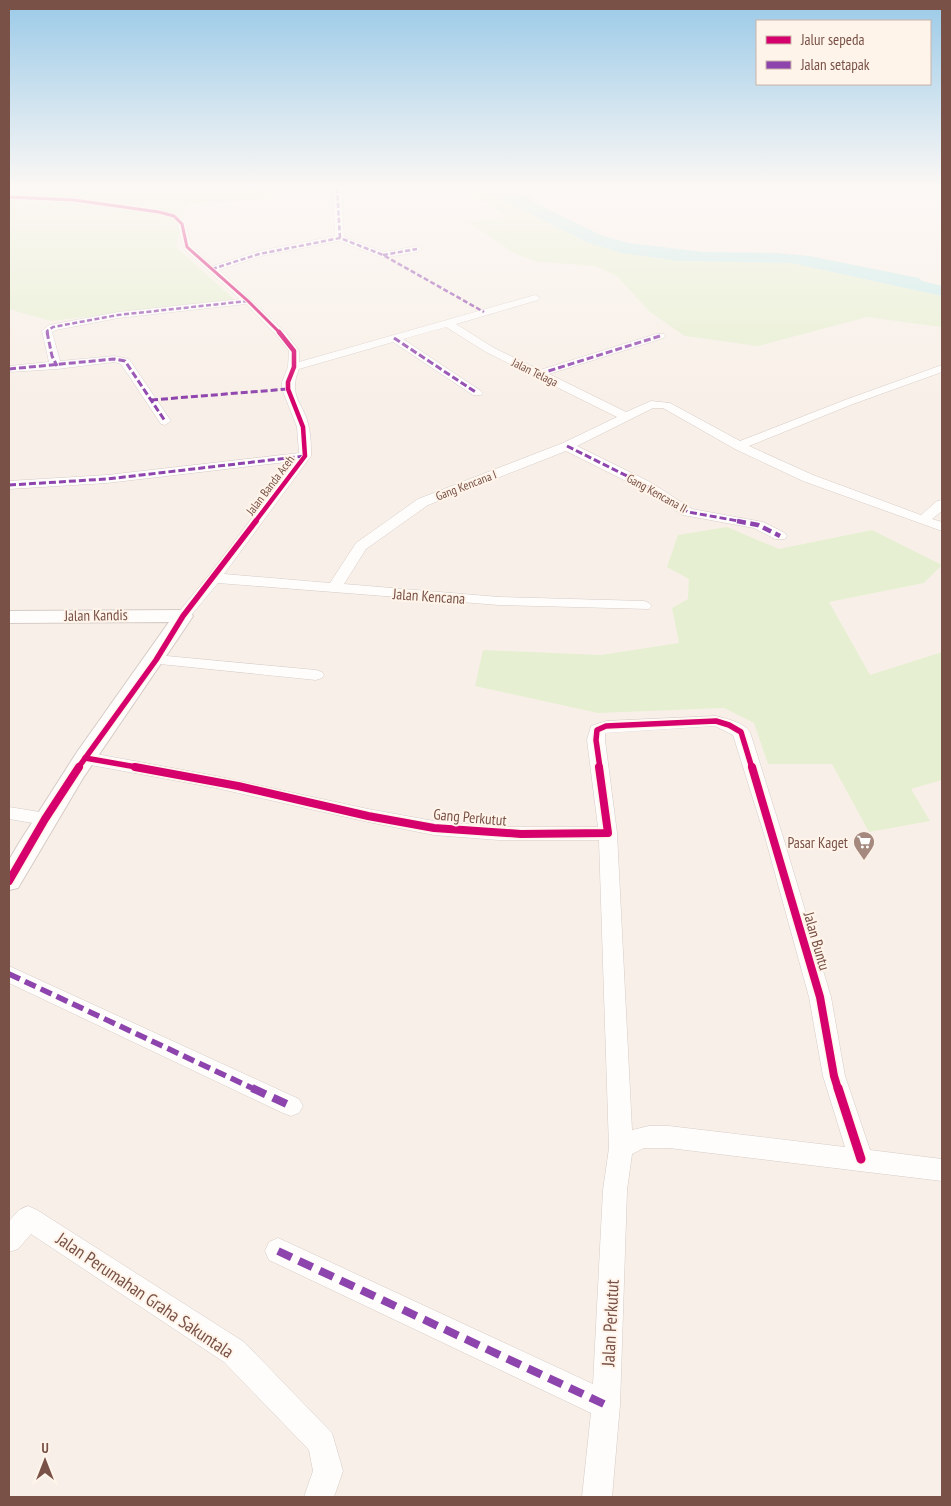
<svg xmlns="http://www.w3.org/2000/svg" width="951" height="1506" viewBox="0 0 951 1506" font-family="'PT Sans Narrow',sans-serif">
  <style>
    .green { fill: #e6efd1 }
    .water { fill: #c8ebe9 }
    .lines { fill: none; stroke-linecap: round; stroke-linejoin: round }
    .minor-casing { stroke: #d6cbc5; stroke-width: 1 }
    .tertiary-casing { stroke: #d6cbc5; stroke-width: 2 }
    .minor { fill: #fefdfc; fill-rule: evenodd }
    .tertiary { fill: #fefdfc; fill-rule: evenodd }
    .quiet-far4 { stroke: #8e44ad; stroke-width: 2.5; stroke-dasharray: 5 2.5; stroke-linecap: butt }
    .quiet-far3 { stroke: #8e44ad; stroke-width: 3; stroke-dasharray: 7 3; stroke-linecap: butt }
    .quiet-far2 { stroke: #8e44ad; stroke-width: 4.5; stroke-dasharray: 9 4.5; stroke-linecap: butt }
    .quiet-far1 { stroke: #8e44ad; stroke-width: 5.5; stroke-dasharray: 12 5.5; stroke-linecap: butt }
    .quiet { stroke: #8e44ad; stroke-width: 8; stroke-dasharray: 15 8; stroke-linecap: butt }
    .cycleway-far4-casing { stroke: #fff4ea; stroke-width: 5 }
    .cycleway-far3-casing { stroke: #fff4ea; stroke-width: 6 }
    .cycleway-far2-casing { stroke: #fff4ea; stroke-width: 8 }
    .cycleway-far1-casing { stroke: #fff4ea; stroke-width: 11 }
    .cycleway-casing { stroke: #fff4ea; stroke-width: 12 }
    .cycleway-far4 { stroke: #d6006c; stroke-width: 3 }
    .cycleway-far3 { stroke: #d6006c; stroke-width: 4.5 }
    .cycleway-far2 { stroke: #d6006c; stroke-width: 5.5 }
    .cycleway-far1 { stroke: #d6006c; stroke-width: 8 }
    .cycleway { stroke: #d6006c; stroke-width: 9 }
    .labels { text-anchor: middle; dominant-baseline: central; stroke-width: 4; stroke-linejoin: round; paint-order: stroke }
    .far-street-label { font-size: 12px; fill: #795146; stroke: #fff4ea }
    .street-label { font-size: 15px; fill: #795146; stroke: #fff4ea }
    .poi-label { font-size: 15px; fill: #795146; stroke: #fff4ea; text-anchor: end }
    .near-street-label { font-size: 18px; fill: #795146; stroke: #fff4ea }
  </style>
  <rect width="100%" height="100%" fill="#f8f0e8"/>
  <g class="green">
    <path d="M 26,188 L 398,188 L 186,205 L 176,247 L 234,299 L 51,321 L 9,309 L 9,200 L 14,200 Z"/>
    <path d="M 438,188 L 472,188 L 488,194 L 564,230 L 579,239 L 621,253 L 664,259 L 695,261 L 791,263 L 942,296 L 942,327 L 867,317 L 758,346 L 685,336 L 650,312 L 617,276 L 595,266 L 539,262 L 516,254 L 468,222 L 506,217 C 489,198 461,195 438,188 Z"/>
    <path d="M 727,527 L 779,549 L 872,530 L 942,565 L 924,583 L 829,602 L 870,675 L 942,652 L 942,780 L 911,789 L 930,821 L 869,832 L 832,764 L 768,764 L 754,723 L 724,708 L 598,713 L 475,686 L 483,650 L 601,655 L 679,643 L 672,608 L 688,599 L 689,579 L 667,567 L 678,535 Z"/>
  </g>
  <path class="water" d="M 472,188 L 518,188 L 535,203 L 603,236 L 629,243 L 703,252 L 777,253 L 809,256 L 919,278 L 922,281 L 942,286 L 942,296 L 791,263 L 679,261 L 621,253 L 586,242 L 505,201 Z"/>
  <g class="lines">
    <g class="minor-casing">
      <g id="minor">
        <path d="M 333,188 L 341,188 L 344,237 L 384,252 L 417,246 L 422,249 L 417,252 L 383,258 L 339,241 L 261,256 L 219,270 L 286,333 L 299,351 L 299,362 L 535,295 L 540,298 L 538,300 L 456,324 L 494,348 L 540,370 L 656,334 L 664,334 L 665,336 L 664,338 L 549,374 L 626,412 L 651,401 L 670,403 L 740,441 L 845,400 L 942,365 L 942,372 L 853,404 L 749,446 L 813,475 L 921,515 L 937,501 L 942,500 L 942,511 L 932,519 L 942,522 L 942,531 L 803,481 L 735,449 L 663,408 L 653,408 L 577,446 L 650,482 L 692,509 L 763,522 L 785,533 L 787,536 L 785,539 L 775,539 L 754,528 L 683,515 L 640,488 L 566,451 L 428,505 L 366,549 L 344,584 L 499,597 L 644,601 L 649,603 L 652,606 L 649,609 L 499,605 L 218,583 L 188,619 L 178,619 L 175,616 L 178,613 L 209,575 L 295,461 L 107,483 L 9,489 L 9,481 L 107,475 L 299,453 L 297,427 L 282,389 L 282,382 L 288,367 L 289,351 L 278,337 L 246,304 L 118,318 L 56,330 L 52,332 L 60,361 L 114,356 L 129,359 L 171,421 L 165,425 L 161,424 L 121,364 L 114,362 L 57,369 L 9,372 L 9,366 L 49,362 L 42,331 L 49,325 L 118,312 L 240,299 L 184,249 L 177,222 L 171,218 L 159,214 L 57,201 L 9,199 L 9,195 L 74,198 L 172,213 L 185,221 L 191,246 L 213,266 L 259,251 L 335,236 ZM 446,327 L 486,352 L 617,417 L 563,443 L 418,499 L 356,543 L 330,583 L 224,574 L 311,456 C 311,447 311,437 309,428 C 305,403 287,398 299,369 L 393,342 L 473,395 L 481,395 L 483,393 L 481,391 L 403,339 Z"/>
        <path d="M 156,655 L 316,670 L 322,672 L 324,675 L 322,678 L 316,680 L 150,663 L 148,660 L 150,657 Z"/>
        <path d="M 716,716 C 727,719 743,722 750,732 L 783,837 L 831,997 L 845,1076 L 870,1150 L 942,1159 L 942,1181 L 669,1148 L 644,1148 L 632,1154 L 627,1190 L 620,1405 L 612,1497 L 582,1497 L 591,1413 L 269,1260 L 265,1251 L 269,1242 L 278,1238 L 287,1242 L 593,1384 L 603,1190 L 609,1148 L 599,840 L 499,840 L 434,835 L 368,822 L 216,788 L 85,764 L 79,762 L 76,758 L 79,754 L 85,752 L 216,776 L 368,809 L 434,821 L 499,827 L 598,827 L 587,740 L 591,726 L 606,721 ZM 715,726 L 733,735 L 765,837 L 809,997 L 823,1076 L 845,1147 L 669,1126 L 649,1126 L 632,1130 L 617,833 L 605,740 L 605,733 Z"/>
        <path d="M 9,807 L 52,814 L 54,819 L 52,824 L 45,825 L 9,819 Z"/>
        <path d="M 9,966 L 299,1099 L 303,1106 L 299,1113 L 291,1116 L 283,1113 L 9,983 Z"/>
        <path d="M 28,1206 L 37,1210 L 244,1342 L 332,1433 L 343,1471 L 334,1497 L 304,1497 L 313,1471 L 309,1450 L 224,1362 L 31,1234 L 18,1249 L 9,1252 L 9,1221 L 19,1210 Z"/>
      </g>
    </g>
    <g class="tertiary-casing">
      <path id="tertiary" d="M 183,610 L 190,612 L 193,616 L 181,634 L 83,778 L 18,888 L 9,890 L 9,860 L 19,843 L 77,752 L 169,622 L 9,623 L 9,611 Z"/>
    </g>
    <use href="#minor" class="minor"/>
    <use href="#tertiary" class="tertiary"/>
    <g class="quiet-far4">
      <path d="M 337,188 L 340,238"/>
      <path d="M 383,255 L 417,249"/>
      <path d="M 212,269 L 259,254 L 340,238 L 383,255 L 484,312"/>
      <path d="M 48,334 L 47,331 L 53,327 L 118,315 L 248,301"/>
    </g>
    <g class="quiet-far3">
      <path d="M 47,332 L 52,356 L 57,366"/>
      <path d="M 394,338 L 477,393"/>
      <path d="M 9,369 L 114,359 L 125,361 L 165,421"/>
      <path d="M 539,374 L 660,336"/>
      <path d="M 151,400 L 288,389"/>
      <path d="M 567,446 L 645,485 L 688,512 L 744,522"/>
      <path d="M 9,485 L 107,479 L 305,456"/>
    </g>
    <path class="quiet-far2" d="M 737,521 L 758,525 L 780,536"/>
    <path class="quiet-far1" d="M 9,974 L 254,1089"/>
    <g class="quiet">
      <path d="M 252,1088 L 291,1106"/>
      <path d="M 278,1251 L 606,1405"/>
    </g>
    <g class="cycleway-far4-casing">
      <path id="cycleway-far4" d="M 9,197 L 74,200 L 159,212 L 174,216 L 182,224 L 187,247 L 248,301 L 281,334"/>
    </g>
    <g class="cycleway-far3-casing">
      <path id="cycleway-far3" d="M 255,522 L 305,456 L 303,427 L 288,389 L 288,382 L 294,367 L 294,351 L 279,332"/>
    </g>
    <g class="cycleway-far2-casing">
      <g id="cycleway-far2">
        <path d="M 85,758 L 142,768"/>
        <path d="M 78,768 L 156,660 L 183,616 L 256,521"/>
        <path d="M 600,768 L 596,740 L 597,730 L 606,726 L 716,721 L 729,725 L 741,732 L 752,768"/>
      </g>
    </g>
    <g class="cycleway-far1-casing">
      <g id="cycleway-far1">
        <path d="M 135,767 L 238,786 L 368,816 L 434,828 L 521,834 L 608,833 L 599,767"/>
        <path d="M 752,767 L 820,997 L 834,1076 L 838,1089"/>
        <path d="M 9,881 L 45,819 L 79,767"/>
      </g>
    </g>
    <g class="cycleway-casing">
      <path id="cycleway" d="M 838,1088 L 861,1159"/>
    </g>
    <use href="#cycleway-far4" class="cycleway-far4"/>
    <use href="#cycleway-far3" class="cycleway-far3"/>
    <use href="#cycleway-far2" class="cycleway-far2"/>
    <use href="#cycleway-far1" class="cycleway-far1"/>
    <use href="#cycleway" class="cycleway"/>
  </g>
  <linearGradient id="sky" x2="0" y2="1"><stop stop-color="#9bcae8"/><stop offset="0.47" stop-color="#fcf8f5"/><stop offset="1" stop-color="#fcf8f5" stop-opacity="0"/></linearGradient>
  <rect width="951" height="399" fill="url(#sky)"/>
  <defs>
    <g id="supermarket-pin" transform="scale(1.125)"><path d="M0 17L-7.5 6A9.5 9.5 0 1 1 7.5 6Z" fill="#a5897f" stroke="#fff4ea"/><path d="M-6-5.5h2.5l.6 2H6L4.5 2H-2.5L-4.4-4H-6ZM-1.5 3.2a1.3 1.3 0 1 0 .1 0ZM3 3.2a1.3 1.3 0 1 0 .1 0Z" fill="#fff"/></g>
  </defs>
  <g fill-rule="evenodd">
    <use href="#supermarket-pin" x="864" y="842"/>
  </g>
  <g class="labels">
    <g class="far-street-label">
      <text transform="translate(535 372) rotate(26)">Jalan Telaga</text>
      <text transform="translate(270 485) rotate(-53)">Jalan Banda Aceh</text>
      <text transform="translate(466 485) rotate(-21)">Gang Kencana I</text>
      <text transform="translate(657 493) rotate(29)">Gang Kencana II</text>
    </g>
    <g class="street-label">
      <text transform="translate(429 596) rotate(4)">Jalan Kencana</text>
      <text transform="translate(96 615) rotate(-1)">Jalan Kandis</text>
      <text transform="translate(470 817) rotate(5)">Gang Perkutut</text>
      <text transform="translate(817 941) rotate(74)">Jalan Buntu</text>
    </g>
    <g class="poi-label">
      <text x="848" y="842">Pasar Kaget</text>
    </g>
    <g class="near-street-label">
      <text transform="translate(145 1295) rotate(34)">Jalan Perumahan Graha Sakuntala</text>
      <text transform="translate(610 1323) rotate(-87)">Jalan Perkutut</text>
    </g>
  </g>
  <rect width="951" height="1506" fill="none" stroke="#795146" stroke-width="20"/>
  <rect x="756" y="20" width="175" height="65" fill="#fff4ea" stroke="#c9b3a8"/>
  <rect x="766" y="36" width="25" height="8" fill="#d6006c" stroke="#c9b3a8"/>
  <text x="801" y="45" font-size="15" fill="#795146">Jalur sepeda</text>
  <rect x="766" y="61" width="25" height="8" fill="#8e44ad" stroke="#c9b3a8"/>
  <text x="801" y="70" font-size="15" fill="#795146">Jalan setapak</text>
  <g transform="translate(45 1461)" stroke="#fff4ea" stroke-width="4" paint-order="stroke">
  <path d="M0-4L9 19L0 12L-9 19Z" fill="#795146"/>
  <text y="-8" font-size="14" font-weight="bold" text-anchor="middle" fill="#795146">U</text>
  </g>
</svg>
